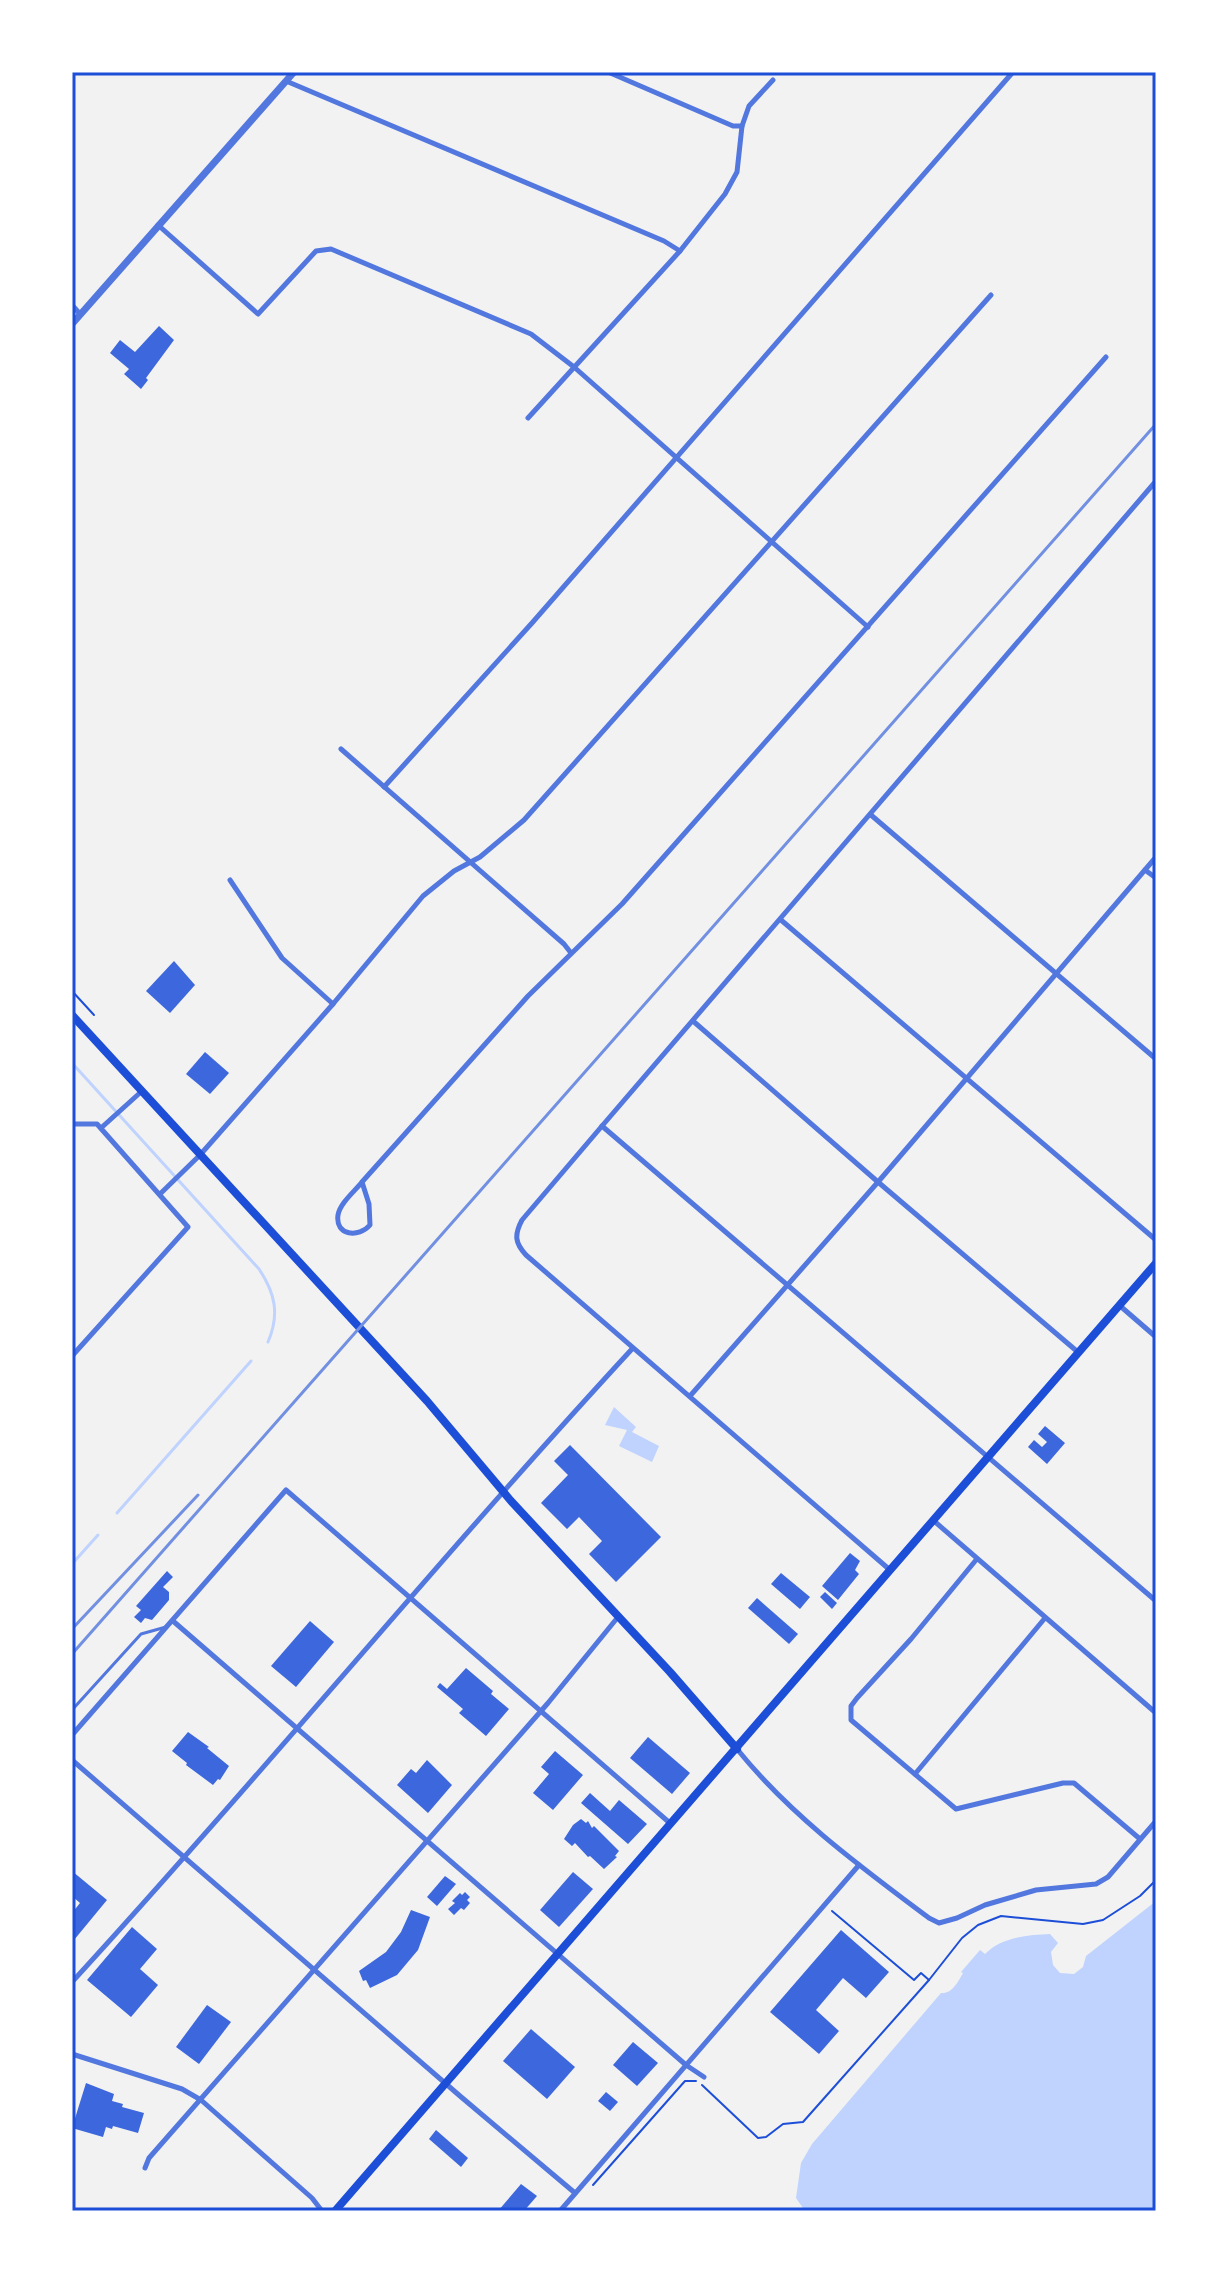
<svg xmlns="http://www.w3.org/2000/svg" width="1228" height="2283" viewBox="0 0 1228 2283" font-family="Poppins,sans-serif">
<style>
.water{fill:#bfd3fe}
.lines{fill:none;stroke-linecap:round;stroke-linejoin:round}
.stream{stroke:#bfd3fe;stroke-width:3}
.building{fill:#3d67dc}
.path{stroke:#1d4ed8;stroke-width:2}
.service{stroke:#5277de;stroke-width:3}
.minor{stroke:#5277de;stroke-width:5}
.tertiary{stroke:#5277de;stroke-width:7}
.primary{stroke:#1d4ed8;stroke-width:8}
.rail{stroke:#7290e2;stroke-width:3}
.neatline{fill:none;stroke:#1d4ed8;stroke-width:3}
</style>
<rect width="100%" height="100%" fill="#f2f2f2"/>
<g class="water">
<path d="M 614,1407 L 636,1427 L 632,1432 L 659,1446 L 652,1462 L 619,1446 L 627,1430 L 605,1425 Z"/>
<path d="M 1156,1901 L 1156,2211 L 805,2211 L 796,2198 L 801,2163 L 812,2144 L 941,1993 C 952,1994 958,1982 963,1973 L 961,1972 L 980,1950 L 985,1954 C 1001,1937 1028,1935 1050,1934 L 1058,1943 L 1051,1952 L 1053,1965 L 1060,1973 L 1074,1974 L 1083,1967 L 1086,1956 Z"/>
</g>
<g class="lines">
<g class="stream">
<path d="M 72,1063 L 259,1269 C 275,1293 280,1314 268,1342"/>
<path d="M 117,1513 L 251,1361"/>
<path d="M 72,1564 L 98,1535"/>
</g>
</g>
<g class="building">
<path d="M 159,326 L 174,340 L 146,378 L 148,380 L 141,389 L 124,374 L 129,369 L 110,353 L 120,340 L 135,352 Z"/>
<path d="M 174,961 L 195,985 L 170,1013 L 146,991 Z"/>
<path d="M 205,1052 L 229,1073 L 210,1094 L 186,1074 Z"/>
<path d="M 1045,1426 L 1065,1443 L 1047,1464 L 1028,1447 L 1034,1440 L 1042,1447 L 1047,1442 L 1038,1434 Z"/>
<path d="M 570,1445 L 661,1537 L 616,1582 L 589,1554 L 602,1541 L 579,1517 L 567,1529 L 541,1503 L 568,1475 L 554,1461 Z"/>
<path d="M 850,1553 L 860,1561 L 855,1570 L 859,1574 L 838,1600 L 822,1586 Z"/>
<path d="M 167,1571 L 173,1577 L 163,1587 L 169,1592 L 169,1600 L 152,1620 L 145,1618 L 141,1623 L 134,1617 L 141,1610 L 136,1606 Z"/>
<path d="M 781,1573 L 810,1597 L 800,1609 L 771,1584 Z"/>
<path d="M 825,1592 L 837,1603 L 832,1609 L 820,1597 Z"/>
<path d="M 757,1598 L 798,1634 L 789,1644 L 748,1608 Z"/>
<path d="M 310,1621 L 334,1642 L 296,1687 L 271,1666 Z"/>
<path d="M 466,1668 L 493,1691 L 491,1694 L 509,1709 L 486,1736 L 459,1713 L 463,1709 L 437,1687 L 440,1683 L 447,1689 Z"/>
<path d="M 188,1732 L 209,1747 L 207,1748 L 229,1766 L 220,1780 L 218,1779 L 213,1785 L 186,1765 L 187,1763 L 172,1751 Z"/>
<path d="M 648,1737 L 690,1773 L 672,1794 L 630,1758 Z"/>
<path d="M 555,1751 L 583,1775 L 553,1810 L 533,1793 L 549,1774 L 541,1767 Z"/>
<path d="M 427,1760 L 452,1785 L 428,1813 L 397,1785 L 411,1769 L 416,1773 Z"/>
<path d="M 590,1793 L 610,1811 L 619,1800 L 647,1824 L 628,1844 L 581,1803 Z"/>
<path d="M 581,1819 L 586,1823 L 588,1821 L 592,1828 L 594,1826 L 619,1851 L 615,1856 L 617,1857 L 604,1869 L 590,1856 L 588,1857 L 575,1843 L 572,1846 L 564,1839 L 573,1825 Z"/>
<path d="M 72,1871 L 107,1900 L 74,1940 L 72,1938 L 72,1913 L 80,1903 L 72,1896 Z"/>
<path d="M 573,1872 L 593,1889 L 559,1927 L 540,1910 Z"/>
<path d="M 445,1876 L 456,1884 L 437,1906 L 427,1897 Z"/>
<path d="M 465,1892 L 470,1897 L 467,1900 L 470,1903 L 464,1910 L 461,1908 L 454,1915 L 448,1909 L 455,1903 L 452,1901 L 460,1893 L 462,1895 Z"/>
<path d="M 411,1910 L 430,1917 L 418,1950 L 397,1975 L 370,1988 L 366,1980 L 363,1981 L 359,1971 L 386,1952 L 401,1932 Z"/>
<path d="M 132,1927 L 157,1949 L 140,1969 L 158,1985 L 131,2017 L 87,1980 Z"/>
<path d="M 841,1930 L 889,1972 L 866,1998 L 843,1978 L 816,2010 L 839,2031 L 819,2054 L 770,2012 Z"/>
<path d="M 207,2005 L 231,2022 L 199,2064 L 176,2047 Z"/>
<path d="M 531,2029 L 575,2067 L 547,2099 L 503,2061 Z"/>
<path d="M 633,2042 L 658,2063 L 637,2086 L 613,2065 Z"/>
<path d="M 86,2083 L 114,2094 L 112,2101 L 123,2104 L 122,2107 L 144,2113 L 138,2133 L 113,2126 L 112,2129 L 106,2127 L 103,2137 L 72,2128 Z"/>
<path d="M 606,2092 L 618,2102 L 610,2111 L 598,2101 Z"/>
<path d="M 436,2130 L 468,2158 L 461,2167 L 429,2139 Z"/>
<path d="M 521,2184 L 537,2196 L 524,2211 L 498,2211 Z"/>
</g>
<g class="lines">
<g class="path">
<path d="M 72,991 L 94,1015"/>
<path d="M 832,1911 L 914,1980 L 921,1973 L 929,1980"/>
<path d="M 702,2085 L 758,2138 L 766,2137 L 783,2124 L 803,2122 L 929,1980 L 962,1938 L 978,1925 L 1001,1916 L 1083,1924 L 1103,1920 L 1140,1896 L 1156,1880"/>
<path d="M 593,2185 L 685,2081 L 696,2081"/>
</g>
<path class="service" d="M 72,1710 L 141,1634 L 166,1627"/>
<g class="minor">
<path d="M 608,72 L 733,126 L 742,126"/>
<path d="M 286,81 L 664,241 L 680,251"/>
<path d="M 158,225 L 258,314 L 316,251 L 331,249 L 531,334 L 574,367 L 868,627"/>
<path d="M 72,305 L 80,314"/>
<path d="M 528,418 L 680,251 L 725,194 L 737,172 L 742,126 L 749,106 L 773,80"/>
<path d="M 341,749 L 564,944 L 571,953"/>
<path d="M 384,787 L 532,623 L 1013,72"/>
<path d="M 871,815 L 1156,1059"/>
<path d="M 1145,870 L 1156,878"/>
<path d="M 230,880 L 282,958 L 333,1004"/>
<path d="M 781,920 L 1156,1240"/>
<path d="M 693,1021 L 878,1182 L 1079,1353"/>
<path d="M 72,1124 L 97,1124 L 188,1227 L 72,1356"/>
<path d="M 602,1126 L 1156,1601"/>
<path d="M 101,1128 L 142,1091"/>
<path d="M 362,1182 L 369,1204 L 370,1225 C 359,1238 335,1236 338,1215 C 340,1203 355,1191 362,1182 L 528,996 L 622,904 L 1106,357"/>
<path d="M 160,1194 L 200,1155 L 333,1004 L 423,896 L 454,871 L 480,857 L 524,820 L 991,295"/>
<path d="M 1119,1305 L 1156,1337"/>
<path d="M 690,1396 L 878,1182 L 1156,857"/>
<path d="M 934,1521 L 1156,1713"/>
<path d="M 976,1560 L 911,1639 L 857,1698 L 851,1706 L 851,1720 L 956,1809 L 1063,1783 L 1074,1783 L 1140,1839"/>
<path d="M 890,1570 L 526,1255 C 515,1243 514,1235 522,1220 L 602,1126 L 1156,481"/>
<path d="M 173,1621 L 686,2065 L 704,2077"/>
<path d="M 72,1735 L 286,1490 L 671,1824"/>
<path d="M 737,1749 C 791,1816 861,1867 929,1918 L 939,1923 L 957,1918 L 985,1905 L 1036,1890 L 1096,1884 L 1108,1877 L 1156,1821"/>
<path d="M 72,1760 L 460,2096 L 575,2193"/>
<path d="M 915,1774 L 1045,1618"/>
<path d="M 72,1982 C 263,1774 441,1556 632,1349"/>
<path d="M 72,2054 L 182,2089 L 201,2100 L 312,2198 L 322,2211"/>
<path d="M 145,2168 L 149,2158 L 548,1703 L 618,1617"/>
<path d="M 560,2211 L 859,1865"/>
</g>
<path class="tertiary" d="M 72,324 L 294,72"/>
<g class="primary">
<path d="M 72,1015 L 427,1401 L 511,1501 L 670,1672 L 737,1749"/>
<path d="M 335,2211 L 1156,1263"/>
</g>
<g class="rail">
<path d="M 72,1629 L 198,1495"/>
<path d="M 72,1654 L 1156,424"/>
</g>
</g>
<rect width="1228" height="2283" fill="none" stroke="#ffffff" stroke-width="148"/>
<rect x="74" y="74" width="1080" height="2135" class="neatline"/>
</svg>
